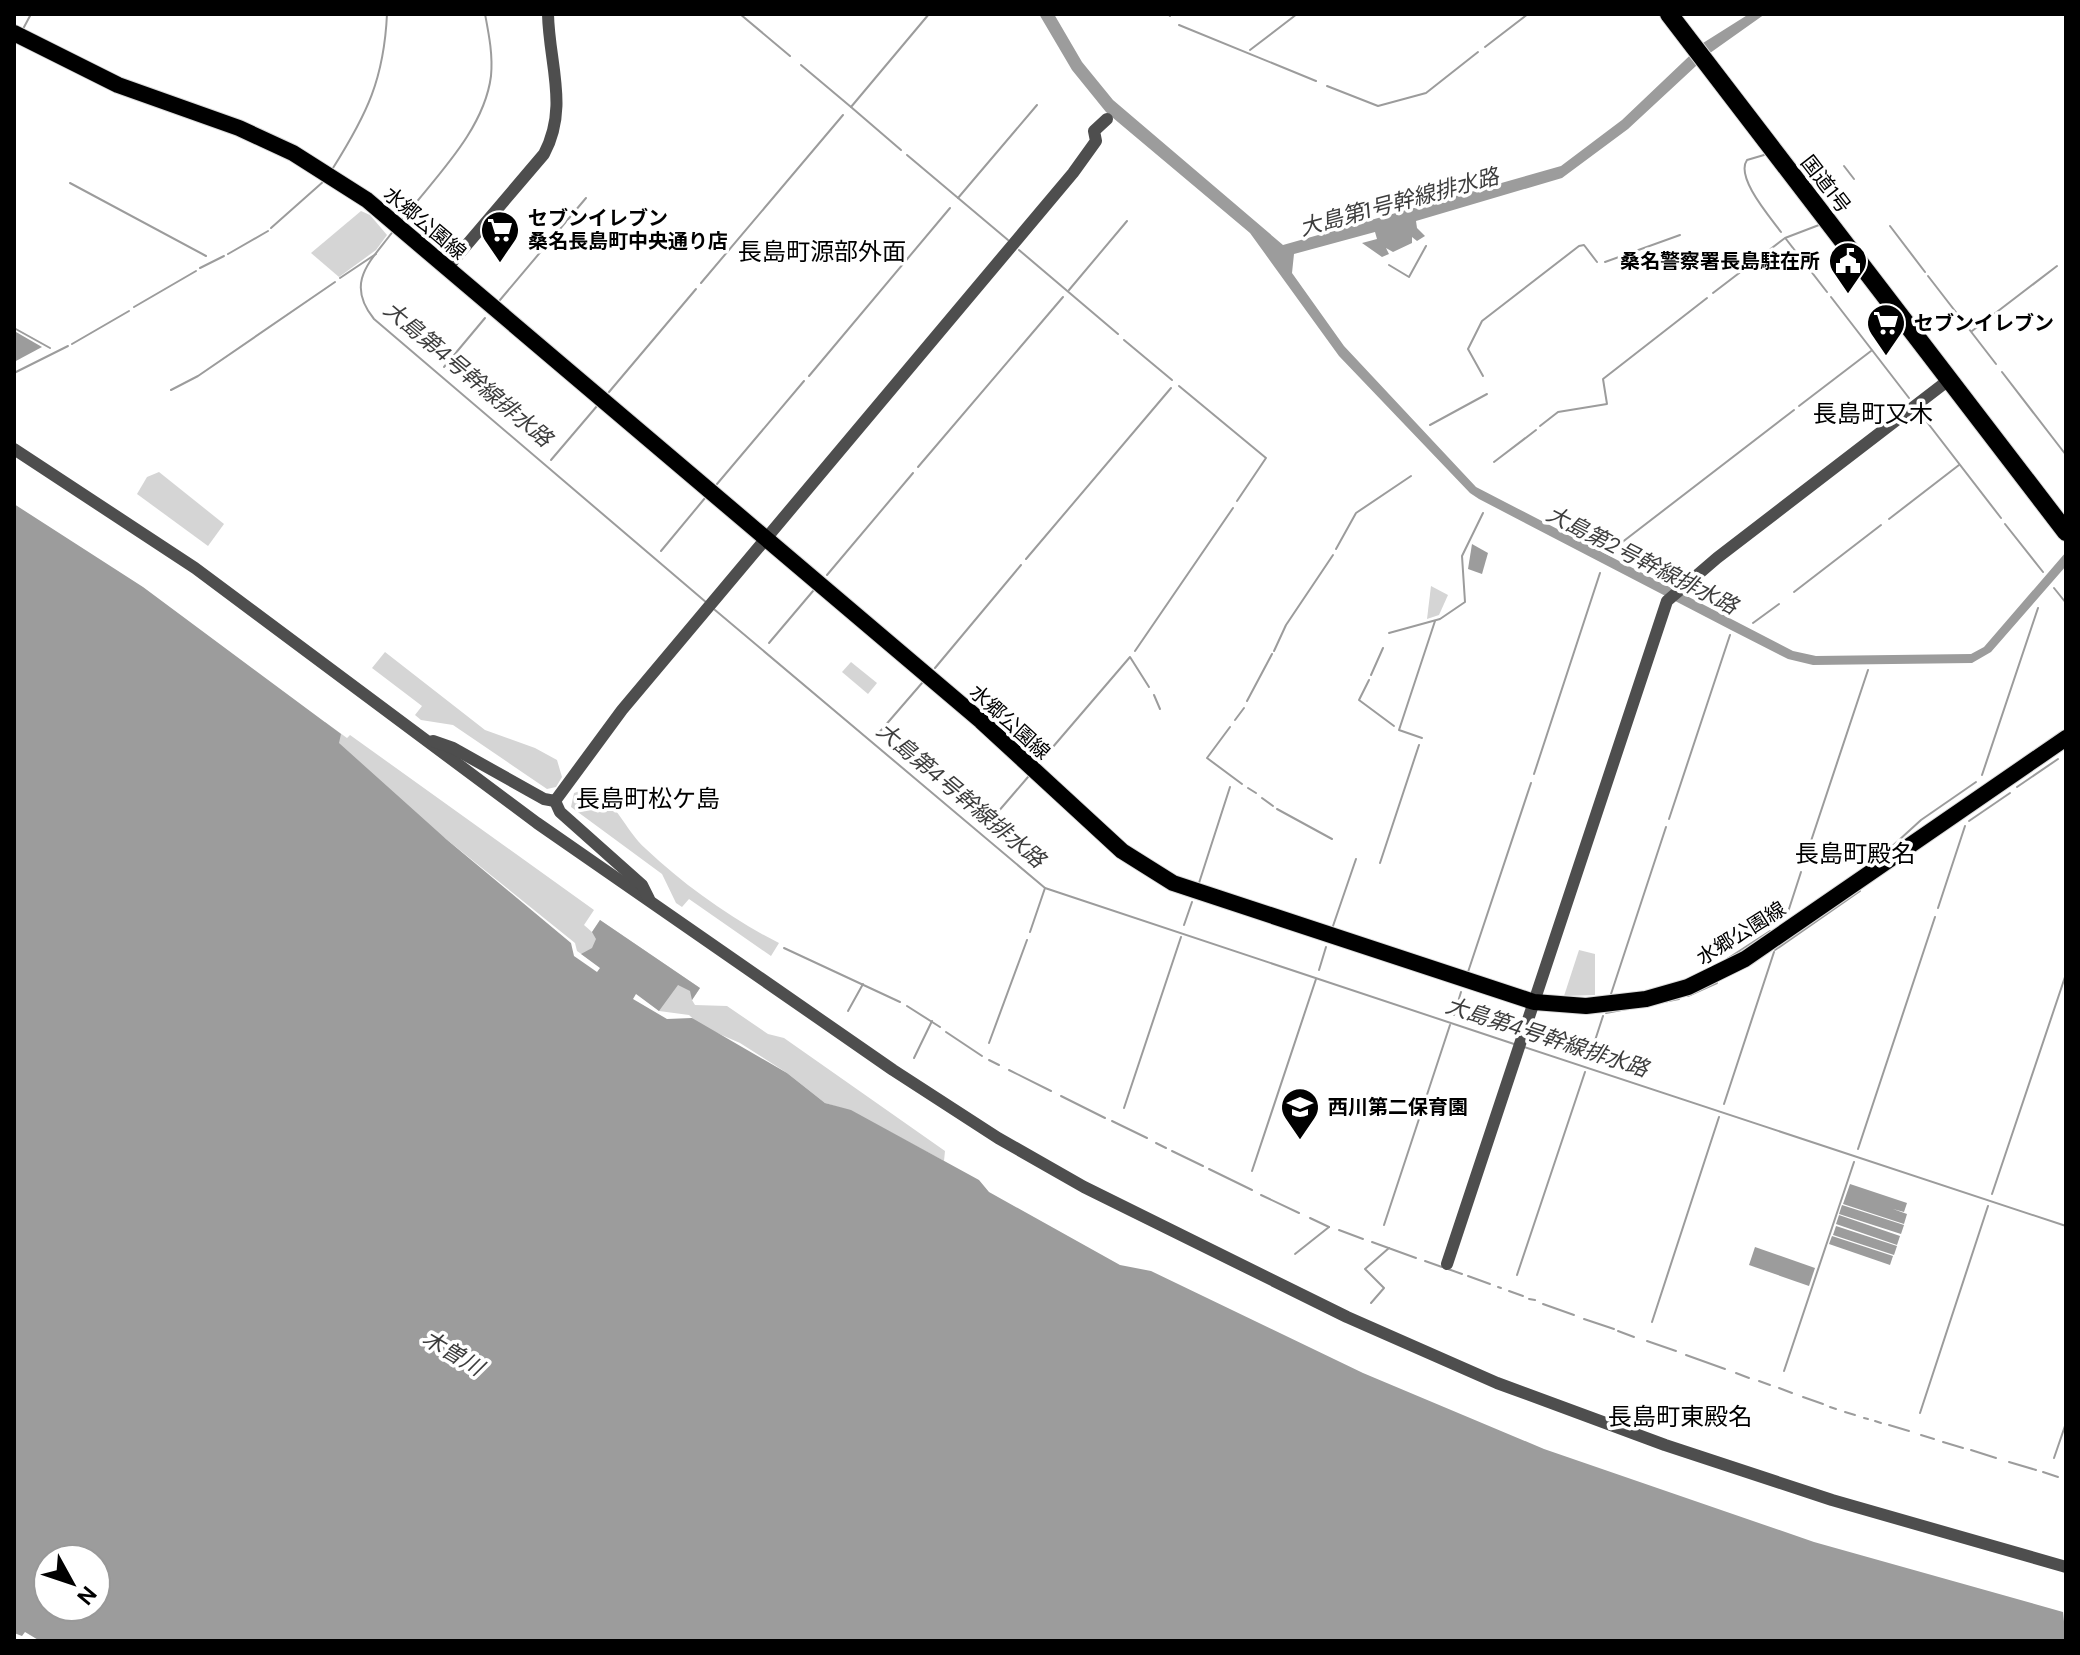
<svg xmlns="http://www.w3.org/2000/svg" width="2080" height="1655" viewBox="0 0 2080 1655" font-family="'DM Sans','Noto Sans JP',sans-serif">
<style>
.green{fill:#d5d5d5}
.water{fill:#9c9c9c;fill-rule:evenodd}
.lines{fill:none;stroke-linecap:round;stroke-linejoin:round}
.stream{stroke:#9c9c9c;stroke-width:2}
.major-casing{stroke:#dbdbdb;stroke-width:18}
.highway-casing{stroke:#dbdbdb;stroke-width:20}
.minor{stroke:#4e4e4e;stroke-width:12}
.major{stroke:#000;stroke-width:16}
.highway{stroke:#000;stroke-width:18}
.labels{text-anchor:middle;dominant-baseline:central;stroke-width:7;stroke-linejoin:round;paint-order:stroke}
.street-label{font-size:20px;fill:#000;stroke:#fff}
.poi-label{font-size:20px;font-weight:bold;fill:#000;stroke:#fff;text-anchor:start}
.water-label{font-size:22px;font-style:italic;fill:#3d3d3d;stroke:#fff}
.quarter-label{font-size:24px;fill:#000;stroke:#fff}
</style>
<rect width="100%" height="100%" fill="#fff"/>
<g class="green">
<path d="M 361,211 L 370,215 L 387,235 L 376,250 L 339,277 L 311,253 Z"/>
<path d="M 159,472 L 224,524 L 208,546 L 137,494 L 147,477 Z"/>
<path d="M 1431,586 L 1448,595 L 1439,615 L 1427,619 Z"/>
<path d="M 385,652 L 485,730 L 535,748 L 557,760 L 562,777 L 556,787 L 547,789 L 453,725 L 421,720 L 415,715 L 422,706 L 372,668 Z"/>
<path d="M 851,662 L 877,683 L 868,694 L 842,672 Z"/>
<path d="M 325,722 L 347,738 L 350,735 L 594,910 L 584,925 L 592,932 L 600,920 L 700,988 L 692,1000 L 695,1005 L 727,1006 L 768,1034 L 784,1038 L 945,1151 L 944,1161 L 851,1111 L 825,1103 L 787,1073 L 740,1043 L 701,1026 L 689,1015 L 659,1011 L 641,997 L 644,991 L 597,965 L 577,951 L 575,943 L 446,839 L 327,756 Z"/>
<path d="M 589,788 C 616,800 624,829 646,849 C 684,885 733,920 779,943 L 771,956 L 689,899 L 682,907 L 676,903 L 662,874 L 571,807 L 574,793 Z"/>
<path d="M 1579,950 L 1595,954 L 1595,995 L 1564,996 Z"/>
</g>
<g class="water">
<path d="M 1039,14 L 1054,14 L 1082,62 L 1113,100 L 1283,245 L 1561,166 L 1622,120 L 1703,43 L 1749,14 L 1765,14 L 1710,53 L 1628,129 L 1562,178 L 1416,221 L 1417,228 L 1425,236 L 1417,241 L 1412,237 L 1412,243 L 1393,252 L 1386,248 L 1389,254 L 1382,257 L 1362,243 L 1377,239 L 1375,232 L 1294,254 L 1292,273 L 1344,346 L 1476,487 L 1793,651 L 1816,656 L 1971,654 L 1984,647 L 2066,552 L 2066,566 L 1991,652 L 1972,663 L 1813,665 L 1788,659 L 1731,630 L 1479,499 L 1470,493 L 1339,356 L 1250,233 L 1106,112 L 1072,70 Z"/>
<path d="M 16,332 L 42,347 L 14,362 Z"/>
<path d="M 14,504 L 143,587 L 341,734 L 339,743 L 446,839 L 571,943 L 574,956 L 597,972 L 600,968 L 581,954 L 592,948 L 596,939 L 592,932 L 600,920 L 700,988 L 692,1000 L 690,991 L 678,985 L 659,1011 L 636,994 L 633,999 L 667,1019 L 692,1018 L 787,1073 L 825,1103 L 851,1110 L 979,1180 L 989,1192 L 1120,1265 L 1151,1271 L 1363,1373 L 1544,1449 L 1814,1542 L 2063,1612 L 2066,1641 L 40,1641 L 25,1632 L 22,1636 L 14,1633 ZM 48,1559 L 96,1559 L 96,1607 L 48,1607 Z"/>
<path d="M 1472,544 L 1488,553 L 1482,574 L 1468,569 Z"/>
<path d="M 1850,1184 L 1907,1203 L 1904,1212 L 1893,1209 L 1907,1214 L 1904,1224 L 1843,1204 Z"/>
<path d="M 1842,1205 L 1904,1225 L 1901,1234 L 1839,1214 Z"/>
<path d="M 1839,1215 L 1900,1236 L 1897,1245 L 1836,1224 Z"/>
<path d="M 1836,1226 L 1897,1246 L 1894,1255 L 1833,1235 Z"/>
<path d="M 1832,1236 L 1893,1256 L 1890,1265 L 1829,1244 Z"/>
<path d="M 1755,1247 L 1815,1268 L 1809,1286 L 1749,1265 Z"/>
</g>
<g class="lines">
<g class="stream">
<path d="M 740,14 L 790,56"/>
<path d="M 1168,14 L 1170,16"/>
<path d="M 1179,25 L 1316,81"/>
<path d="M 23,29 L 31,14"/>
<path d="M 1485,47 L 1528,14"/>
<path d="M 1250,50 L 1297,14"/>
<path d="M 801,65 L 851,107"/>
<path d="M 1327,86 L 1378,106 L 1426,93 L 1478,52"/>
<path d="M 901,150 L 851,107 L 929,14"/>
<path d="M 907,155 L 1008,240"/>
<path d="M 1764,155 L 1747,160 C 1735,177 1770,217 1781,232"/>
<path d="M 1844,166 L 1854,179"/>
<path d="M 333,168 C 367,114 384,79 387,14"/>
<path d="M 70,183 L 206,256"/>
<path d="M 958,198 L 1037,105"/>
<path d="M 403,219 C 435,177 484,131 491,76 C 493,55 489,35 485,14"/>
<path d="M 1890,226 L 1925,272"/>
<path d="M 271,228 L 324,181"/>
<path d="M 394,230 C 371,261 344,282 374,319 L 707,603"/>
<path d="M 1786,239 L 1827,292"/>
<path d="M 1019,250 L 1118,334"/>
<path d="M 228,254 L 268,231"/>
<path d="M 1605,262 L 1680,235"/>
<path d="M 1389,265 L 1409,277 L 1426,246"/>
<path d="M 200,268 L 224,256"/>
<path d="M 1928,276 L 1996,364"/>
<path d="M 340,278 L 376,254"/>
<path d="M 701,283 L 843,115"/>
<path d="M 1069,290 L 1127,221"/>
<path d="M 1713,293 L 1785,238 L 1819,225"/>
<path d="M 1831,297 L 1909,398"/>
<path d="M 500,300 L 586,198"/>
<path d="M 134,307 L 196,271"/>
<path d="M 14,328 L 50,348"/>
<path d="M 1972,331 L 2057,266"/>
<path d="M 1124,340 L 1172,380"/>
<path d="M 72,344 L 129,311"/>
<path d="M 444,367 L 485,318"/>
<path d="M 2002,372 L 2066,455"/>
<path d="M 14,373 L 68,346"/>
<path d="M 809,376 L 950,208"/>
<path d="M 1483,376 L 1468,349 L 1482,321 L 1579,246 L 1584,245 L 1597,262"/>
<path d="M 1179,386 L 1266,458 L 1237,501"/>
<path d="M 171,390 L 198,376 L 335,282"/>
<path d="M 609,392 L 696,289"/>
<path d="M 1799,406 L 1871,351"/>
<path d="M 1920,413 L 2001,518"/>
<path d="M 1430,425 L 1487,394"/>
<path d="M 1540,426 L 1558,412 L 1607,404 L 1603,379 L 1707,298"/>
<path d="M 551,460 L 597,406"/>
<path d="M 1494,462 L 1536,430"/>
<path d="M 918,467 L 1063,297"/>
<path d="M 717,484 L 804,381"/>
<path d="M 1889,519 L 1959,465"/>
<path d="M 2005,524 L 2043,572"/>
<path d="M 1336,549 L 1356,513 L 1411,476"/>
<path d="M 1612,550 L 1794,410"/>
<path d="M 661,551 L 705,498"/>
<path d="M 1026,559 L 1171,388"/>
<path d="M 827,575 L 913,473"/>
<path d="M 2054,588 L 2066,603"/>
<path d="M 1794,592 L 1881,525"/>
<path d="M 715,610 L 1045,888 L 1514,1044"/>
<path d="M 1753,623 L 1779,604"/>
<path d="M 1389,633 L 1440,619 L 1465,602 L 1462,556 L 1483,513"/>
<path d="M 769,643 L 813,591"/>
<path d="M 1135,651 L 1233,508"/>
<path d="M 1274,651 L 1286,625 L 1333,555"/>
<path d="M 935,668 L 1021,565"/>
<path d="M 1371,675 L 1383,648"/>
<path d="M 1369,680 L 1359,700 L 1394,726"/>
<path d="M 1154,695 L 1160,709"/>
<path d="M 1247,701 L 1272,654"/>
<path d="M 1235,720 L 1244,708"/>
<path d="M 1230,727 L 1207,758 L 1242,784"/>
<path d="M 877,735 L 922,683"/>
<path d="M 1422,738 L 1399,730 L 1435,621"/>
<path d="M 1040,762 L 1130,657 L 1149,687"/>
<path d="M 1534,774 L 1600,573"/>
<path d="M 1982,775 L 2038,608"/>
<path d="M 2017,787 L 2058,759"/>
<path d="M 1248,788 L 1256,793"/>
<path d="M 1262,798 L 1273,806"/>
<path d="M 1277,809 L 1332,839"/>
<path d="M 1669,819 L 1730,635"/>
<path d="M 1969,821 L 2010,793"/>
<path d="M 985,827 L 1028,777"/>
<path d="M 1887,851 L 1921,820 L 1976,782"/>
<path d="M 1380,863 L 1419,745"/>
<path d="M 1803,865 L 1868,670"/>
<path d="M 1199,883 L 1230,787"/>
<path d="M 1938,908 L 1965,826"/>
<path d="M 1788,912 L 1801,872"/>
<path d="M 1184,925 L 1192,902"/>
<path d="M 1333,926 L 1356,859"/>
<path d="M 1030,932 L 1045,888"/>
<path d="M 784,948 L 900,1002"/>
<path d="M 1775,950 L 1860,891"/>
<path d="M 1727,959 L 1770,931"/>
<path d="M 1319,970 L 1326,947"/>
<path d="M 1468,972 L 1531,783"/>
<path d="M 1611,994 L 1666,827"/>
<path d="M 1688,996 L 1717,983"/>
<path d="M 907,1006 L 940,1027"/>
<path d="M 848,1011 L 863,984"/>
<path d="M 1606,1013 L 1679,999"/>
<path d="M 1454,1015 L 1461,992"/>
<path d="M 946,1032 L 982,1056"/>
<path d="M 989,1043 L 1027,940"/>
<path d="M 1524,1047 L 2066,1226"/>
<path d="M 914,1058 L 932,1021"/>
<path d="M 1589,1059 L 1603,1016"/>
<path d="M 989,1060 L 999,1065"/>
<path d="M 1009,1070 L 1051,1091"/>
<path d="M 1061,1096 L 1105,1118"/>
<path d="M 1724,1104 L 1774,952"/>
<path d="M 1124,1108 L 1181,937"/>
<path d="M 1112,1121 L 1147,1138"/>
<path d="M 1156,1143 L 1166,1148"/>
<path d="M 1858,1149 L 1935,917"/>
<path d="M 1172,1151 L 1203,1166"/>
<path d="M 1209,1169 L 1252,1190"/>
<path d="M 1252,1171 L 1316,979"/>
<path d="M 1992,1194 L 2066,974"/>
<path d="M 1261,1195 L 1299,1213"/>
<path d="M 1310,1218 L 1329,1227"/>
<path d="M 1384,1225 L 1450,1025"/>
<path d="M 1339,1230 L 1363,1239"/>
<path d="M 1372,1242 L 1416,1258"/>
<path d="M 1295,1254 L 1329,1227"/>
<path d="M 1425,1261 L 1442,1267"/>
<path d="M 1448,1269 L 1462,1274"/>
<path d="M 1517,1275 L 1585,1072"/>
<path d="M 1468,1276 L 1490,1284"/>
<path d="M 1498,1287 L 1501,1288"/>
<path d="M 1509,1291 L 1523,1296"/>
<path d="M 1529,1299 L 1535,1300"/>
<path d="M 1371,1303 L 1384,1288 L 1365,1269 L 1389,1248"/>
<path d="M 1543,1304 L 1574,1315"/>
<path d="M 1584,1319 L 1614,1329"/>
<path d="M 1652,1322 L 1719,1117"/>
<path d="M 1618,1331 L 1634,1337"/>
<path d="M 1647,1341 L 1676,1351"/>
<path d="M 1686,1355 L 1725,1369"/>
<path d="M 1784,1371 L 1854,1162"/>
<path d="M 1736,1373 L 1749,1378"/>
<path d="M 1759,1381 L 1770,1385"/>
<path d="M 1779,1388 L 1792,1393"/>
<path d="M 1803,1397 L 1823,1404"/>
<path d="M 1830,1407 L 1836,1409"/>
<path d="M 1845,1412 L 1855,1415"/>
<path d="M 1920,1413 L 1988,1206"/>
<path d="M 1864,1418 L 1868,1419"/>
<path d="M 1875,1421 L 1881,1423"/>
<path d="M 1889,1425 L 1909,1431"/>
<path d="M 1921,1435 L 1934,1439"/>
<path d="M 1943,1442 L 1963,1448"/>
<path d="M 1971,1450 L 1996,1458"/>
<path d="M 2054,1458 L 2066,1423"/>
<path d="M 2009,1462 L 2036,1470"/>
<path d="M 2043,1472 L 2058,1477"/>
<path d="M 2065,1479 L 2066,1479"/>
</g>
<g class="major-casing">
<path id="major" d="M 14,33 L 118,85 L 239,128 L 293,153 L 367,200 L 981,721 L 1122,851 L 1173,883 L 1534,1002 L 1586,1006 L 1646,999 L 1688,987 L 1745,959 L 2066,738"/>
</g>
<g class="highway-casing">
<path id="highway" d="M 1669,14 L 2066,532"/>
</g>
<g class="minor">
<path d="M 447,268 L 544,154 C 569,107 549,64 548,14"/>
<path d="M 14,449 L 195,568 L 537,823 L 893,1070 L 998,1138 L 1084,1187 L 1347,1317 L 1497,1383 L 1665,1445 L 1832,1500 L 2066,1567"/>
<path d="M 433,741 L 453,748 L 544,799 L 555,801"/>
<path d="M 555,801 L 622,710 L 1073,173 L 1096,141 L 1094,131 L 1107,119"/>
<path d="M 555,801 L 560,812 L 642,885 L 649,899"/>
<path d="M 1447,1264 L 1667,601 L 1717,558 L 1950,379"/>
</g>
<use href="#major" class="major"/>
<use href="#highway" class="highway"/>
</g>
<defs>
<g id="supermarket-pin" transform="scale(2)"><path d="M0 17L-7.5 6A9.5 9.5 0 1 1 7.5 6Z" fill="#000" stroke="#fff"/><path d="M-6-5.5h2.5l.6 2H6L4.5 2H-2.5L-4.4-4H-6ZM-1.5 3.2a1.3 1.3 0 1 0 .1 0ZM3 3.2a1.3 1.3 0 1 0 .1 0Z" fill="#fff"/></g>
<g id="civic-pin" transform="scale(2)"><path d="M0 17L-7.5 6A9.5 9.5 0 1 1 7.5 6Z" fill="#000" stroke="#fff"/><path d="M-.6-6.5H3V-4.5H.6V-3L4-1V1h2V6H-6V1h2V-1L-.6-3ZM-1.2 2.5V6h2.4V2.5Z" fill="#fff"/></g>
<g id="school-pin" transform="scale(2)"><path d="M0 17L-7.5 6A9.5 9.5 0 1 1 7.5 6Z" fill="#000" stroke="#fff"/><path d="M0-5L7-2L0 1L-7-2ZM-4 1L0 2.5L4 1V4Q0 6-4 4Z" fill="#fff"/></g>
</defs>
<g fill-rule="evenodd">
<use href="#supermarket-pin" x="500" y="230"/>
<use href="#civic-pin" x="1848" y="261"/>
<use href="#supermarket-pin" x="1886" y="323"/>
<use href="#school-pin" x="1300" y="1107"/>
</g>
<g class="labels">
<g class="street-label">
<text transform="translate(1826 184) rotate(52)">国道1号</text>
<text transform="translate(425 223) rotate(40)">水郷公園線</text>
<text transform="translate(1010 722) rotate(42)">水郷公園線</text>
<text transform="translate(1741 933) rotate(-32)">水郷公園線</text>
</g>
<g class="poi-label">
<text x="528" y="218">セブンイレブン<tspan x="528" dy="23">桑名長島町中央通り店</tspan></text>
<text x="1820" y="261" text-anchor="end">桑名警察署長島駐在所</text>
<text x="1914" y="323">セブンイレブン</text>
<text x="1328" y="1107">西川第二保育園</text>
</g>
<g class="water-label">
<text transform="translate(1399 202) rotate(-15)">大島第1号幹線排水路</text>
<text transform="translate(468 374) rotate(40)">大島第4号幹線排水路</text>
<text transform="translate(1642 560) rotate(27)">大島第2号幹線排水路</text>
<text transform="translate(961 795) rotate(40)">大島第4号幹線排水路</text>
<text transform="translate(1547 1037) rotate(18)">大島第4号幹線排水路</text>
<text transform="translate(453 1353) rotate(31)">木曽川</text>
</g>
<g class="quarter-label">
<text x="822" y="251">長島町源部外面</text>
<text x="1873" y="413">長島町又木</text>
<text x="648" y="798">長島町松ケ島</text>
<text x="1855" y="853">長島町殿名</text>
<text x="1680" y="1416">長島町東殿名</text>
</g>
</g>
<rect width="2080" height="1655" fill="none" stroke="#000000" stroke-width="32"/>
<g transform="translate(72 1583) rotate(130)"><circle r="38" fill="#ffffff" stroke="#999999" stroke-width="2"/>
<path d="M0-6L14 30L0 20L-14 30Z" fill="#000000"/>
<text y="-12" font-size="22" font-weight="bold" text-anchor="middle" fill="#000000">N</text>
</g>
</svg>
